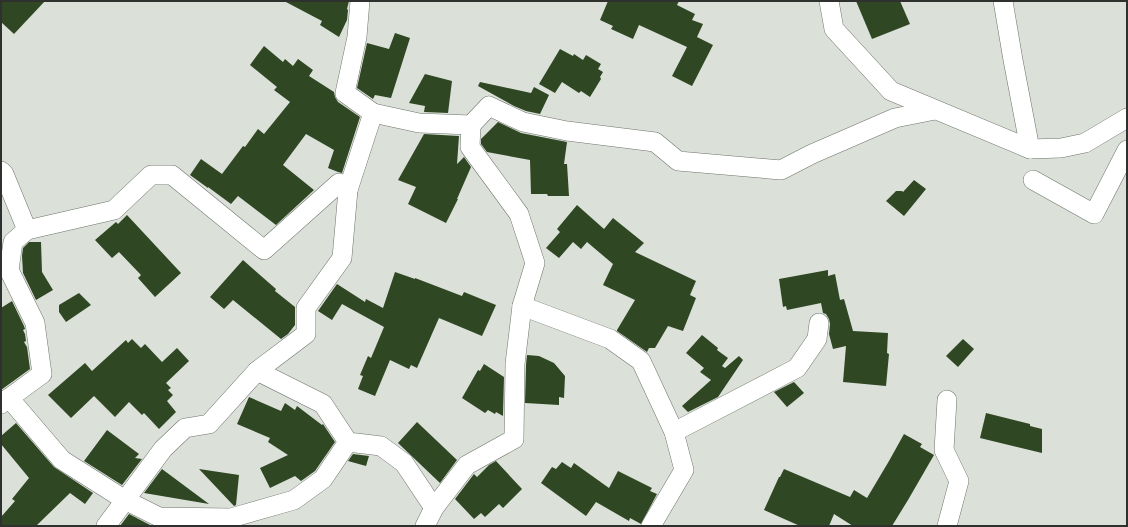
<svg xmlns="http://www.w3.org/2000/svg" width="1128" height="527" viewBox="0 0 1128 527" font-family="Karla,sans-serif">
<style>
.building{fill:#2f4723}
.lines{fill:none;stroke-linecap:round;stroke-linejoin:round}
.minor-casing{stroke:#6e746c;stroke-width:20}
.minor{stroke:#fff;stroke-width:19}
</style>
<rect width="100%" height="100%" fill="#dbe1d9"/>
<g class="building">
<path d="M 1,1 L 45,1 L 14,34 L 1,22 Z"/>
<path d="M 284,1 L 349,1 L 347,9 L 348,10 L 347,20 L 339,37 L 320,25 L 322,21 Z"/>
<path d="M 608,1 L 679,1 L 677,5 L 695,14 L 692,20 L 703,24 L 697,37 L 713,45 L 692,86 L 672,76 L 687,47 L 639,25 L 633,39 L 611,29 L 613,26 L 600,20 Z"/>
<path d="M 856,1 L 900,1 L 910,24 L 872,39 Z"/>
<path d="M 395,33 L 410,38 L 391,98 L 375,95 L 373,99 L 357,88 L 367,43 L 389,49 Z"/>
<path d="M 264,46 L 283,62 L 285,59 L 293,66 L 298,59 L 313,70 L 309,76 L 334,92 L 335,97 L 338,102 L 360,117 L 342,173 L 338,172 L 328,168 L 334,150 L 306,134 L 283,165 L 314,190 L 276,225 L 238,196 L 231,204 L 208,187 L 208,188 L 190,175 L 201,159 L 222,174 L 243,146 L 245,147 L 258,129 L 264,134 L 290,102 L 274,90 L 277,87 L 250,65 Z"/>
<path d="M 560,49 L 573,56 L 574,54 L 583,60 L 586,55 L 601,64 L 598,69 L 603,72 L 600,77 L 601,79 L 590,97 L 581,91 L 579,93 L 562,82 L 555,93 L 539,84 Z"/>
<path d="M 425,74 L 452,81 L 448,113 L 424,112 L 425,106 L 409,103 Z"/>
<path d="M 480,82 L 531,93 L 534,87 L 549,95 L 540,114 L 526,111 L 514,106 L 478,86 Z"/>
<path d="M 498,122 L 521,133 L 567,142 L 564,164 L 567,164 L 569,196 L 548,196 L 547,194 L 531,194 L 530,160 L 487,152 L 481,144 L 481,139 Z"/>
<path d="M 424,134 L 459,136 L 457,164 L 464,157 L 471,167 L 457,199 L 458,199 L 446,223 L 408,204 L 416,187 L 398,180 Z"/>
<path d="M 914,180 L 926,189 L 904,216 L 886,201 L 896,191 L 902,191 L 903,192 Z"/>
<path d="M 577,205 L 604,229 L 613,218 L 644,243 L 635,252 L 696,281 L 690,295 L 696,298 L 683,331 L 668,326 L 655,348 L 649,348 L 647,352 L 617,331 L 617,330 L 635,300 L 603,285 L 613,264 L 587,242 L 581,249 L 573,242 L 559,258 L 546,248 L 560,232 L 557,229 Z"/>
<path d="M 127,215 L 181,273 L 155,297 L 138,278 L 141,275 L 119,252 L 112,258 L 95,240 L 116,222 L 118,224 Z"/>
<path d="M 29,242 L 41,242 L 42,272 L 53,290 L 36,300 L 23,273 L 22,256 L 23,248 Z"/>
<path d="M 243,260 L 276,289 L 275,291 L 295,307 L 295,325 L 288,334 L 281,339 L 233,300 L 224,309 L 210,297 Z"/>
<path d="M 828,270 L 828,276 L 835,274 L 840,300 L 844,299 L 853,331 L 888,333 L 887,353 L 889,354 L 886,386 L 843,382 L 846,346 L 833,349 L 829,334 L 830,324 L 829,319 L 826,314 L 823,313 L 821,303 L 787,310 L 786,306 L 783,307 L 779,279 Z"/>
<path d="M 395,272 L 415,279 L 415,278 L 462,296 L 464,292 L 496,305 L 482,336 L 439,318 L 417,368 L 411,365 L 409,369 L 390,360 L 375,396 L 358,389 L 363,376 L 360,375 L 368,356 L 371,358 L 384,327 L 342,304 L 332,320 L 318,311 L 337,284 L 365,302 L 366,299 L 383,308 Z"/>
<path d="M 79,293 L 91,305 L 66,322 L 59,312 L 59,305 Z"/>
<path d="M 12,301 L 24,326 L 25,329 L 23,330 L 25,334 L 26,341 L 24,342 L 27,347 L 30,369 L 1,390 L 1,308 Z"/>
<path d="M 702,335 L 718,348 L 717,350 L 728,358 L 722,366 L 725,368 L 739,356 L 743,360 L 718,397 L 688,412 L 682,406 L 711,380 L 700,372 L 704,368 L 686,353 Z"/>
<path d="M 132,339 L 141,348 L 145,344 L 162,362 L 177,348 L 189,361 L 166,383 L 171,388 L 168,390 L 173,395 L 167,401 L 176,412 L 159,429 L 144,413 L 142,415 L 129,402 L 115,417 L 94,396 L 71,418 L 48,395 L 85,363 L 92,371 L 126,340 L 128,343 Z"/>
<path d="M 963,339 L 974,349 L 958,367 L 946,356 Z"/>
<path d="M 527,355 L 539,356 L 554,363 L 565,376 L 564,398 L 559,397 L 559,405 L 525,403 L 526,365 Z"/>
<path d="M 484,364 L 504,377 L 503,416 L 496,412 L 495,414 L 488,410 L 485,413 L 462,398 L 478,370 L 480,371 Z"/>
<path d="M 794,382 L 804,393 L 787,407 L 774,392 Z"/>
<path d="M 249,397 L 281,411 L 285,403 L 295,410 L 297,406 L 322,425 L 323,424 L 335,442 L 315,471 L 301,481 L 295,476 L 270,488 L 260,468 L 288,455 L 268,442 L 270,438 L 237,424 Z"/>
<path d="M 986,413 L 1030,424 L 1030,426 L 1042,429 L 1042,453 L 980,438 Z"/>
<path d="M 417,422 L 457,460 L 440,483 L 398,443 Z"/>
<path d="M 16,423 L 54,467 L 93,493 L 85,504 L 70,493 L 36,526 L 1,526 L 1,517 L 15,501 L 12,499 L 29,478 L 1,444 L 1,436 Z"/>
<path d="M 107,430 L 139,454 L 135,458 L 142,459 L 122,485 L 84,461 Z"/>
<path d="M 904,434 L 922,444 L 920,447 L 934,455 L 908,500 L 892,526 L 853,526 L 834,514 L 829,526 L 800,526 L 764,510 L 779,477 L 780,477 L 784,469 L 850,497 L 854,490 L 867,498 L 889,461 Z"/>
<path d="M 353,454 L 369,456 L 366,466 L 348,461 Z"/>
<path d="M 496,461 L 522,489 L 503,508 L 499,504 L 485,517 L 481,513 L 474,519 L 455,499 L 474,474 L 477,477 L 489,465 Z"/>
<path d="M 562,462 L 571,468 L 574,463 L 609,488 L 618,471 L 652,488 L 650,491 L 657,494 L 641,524 L 630,518 L 629,521 L 596,502 L 586,516 L 541,483 L 552,467 L 556,469 Z"/>
<path d="M 162,469 L 209,504 L 144,493 Z"/>
<path d="M 199,469 L 239,475 L 236,505 L 234,506 Z"/>
<path d="M 129,514 L 152,526 L 120,526 Z"/>
</g>
<g class="lines">
<g class="minor-casing">
<g id="minor">
<path d="M 829,1 L 834,29 L 891,91 L 1030,149 L 1061,148 L 1085,143 L 1127,118"/>
<path d="M 1003,1 L 1013,60 L 1030,149"/>
<path d="M 373,113 L 419,123 L 471,125 L 489,106 L 523,122 L 567,131 L 655,142 L 678,161 L 781,170 L 812,154 L 895,118 L 935,110"/>
<path d="M 1,171 L 4,174 L 27,230 L 114,210 L 151,175 L 172,175 L 264,250 L 339,183 L 348,190"/>
<path d="M 1033,180 L 1094,214 L 1127,150"/>
<path d="M 522,306 L 610,339 L 641,361 L 674,432 L 684,470 L 651,526"/>
<path d="M 257,371 L 323,404 L 348,442 L 381,446 L 404,463 L 434,508"/>
<path d="M 9,398 L 62,460 L 125,500 L 159,517 L 231,518 L 294,500 L 323,479 L 348,442"/>
<path d="M 947,400 L 944,450 L 959,481 L 947,526"/>
<path d="M 1,404 L 42,374 L 35,323 L 9,270 L 13,242 L 27,230"/>
<path d="M 674,432 L 797,368 L 817,339 L 819,323"/>
<path d="M 106,526 L 163,449 L 185,428 L 209,424 L 257,371 L 306,334 L 306,308 L 342,258 L 348,190 L 373,113 L 345,93 L 357,37 L 360,1"/>
<path d="M 425,526 L 434,508 L 467,465 L 514,439 L 515,364 L 522,306 L 535,263 L 519,214 L 470,147 L 471,125"/>
</g>
</g>
<use href="#minor" class="minor"/>
</g>
<rect width="1128" height="527" fill="none" stroke="#2f312e" stroke-width="4"/>
</svg>
